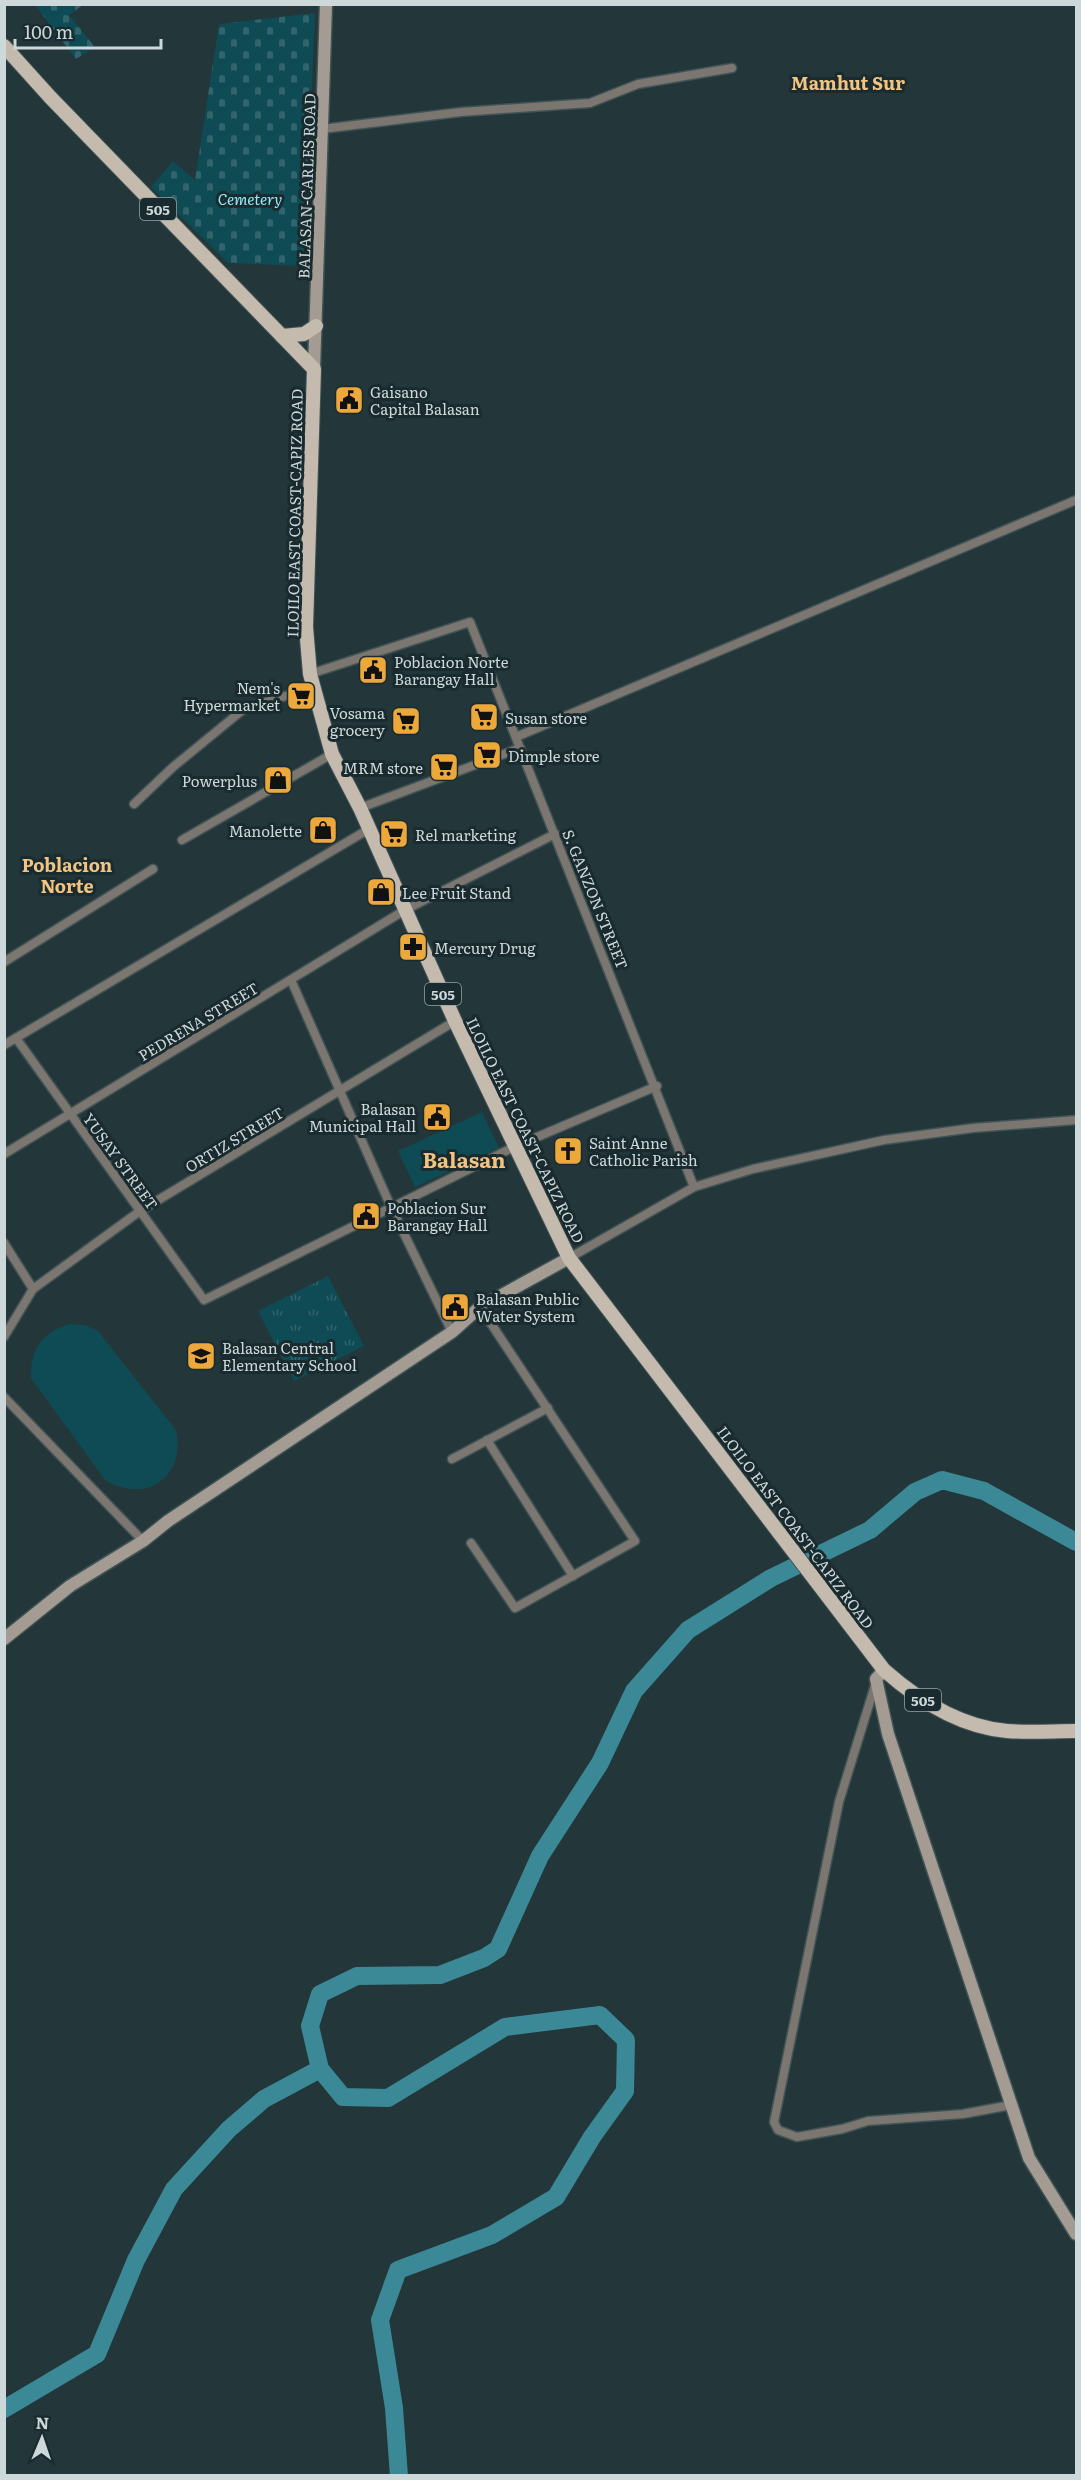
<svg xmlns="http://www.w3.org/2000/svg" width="1081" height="2480" viewBox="0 0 1081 2480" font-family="Literata,serif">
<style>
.grass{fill:url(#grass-tufts)}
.cemetery{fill:url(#cemetery-stones)}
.park{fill:#0f4b54}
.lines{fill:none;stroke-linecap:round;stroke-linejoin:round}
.river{stroke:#3b8996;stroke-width:18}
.street-casing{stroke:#425356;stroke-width:11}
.secondary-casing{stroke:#425356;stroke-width:15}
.primary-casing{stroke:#425356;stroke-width:16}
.street{stroke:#7b7670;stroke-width:8}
.secondary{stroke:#a49c92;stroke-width:12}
.primary{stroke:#c4baad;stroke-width:14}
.labels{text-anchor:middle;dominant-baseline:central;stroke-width:6;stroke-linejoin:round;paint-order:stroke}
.shield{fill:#192b2f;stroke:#97a4a7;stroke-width:1.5}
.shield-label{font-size:14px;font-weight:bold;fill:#cdd8da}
.street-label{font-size:15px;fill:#cdd8da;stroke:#192b2f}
.park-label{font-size:15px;font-style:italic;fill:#94eafa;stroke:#192b2f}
.poi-label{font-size:15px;fill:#cdd8da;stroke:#192b2f;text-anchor:start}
.quarter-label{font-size:18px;font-weight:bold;fill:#f3c381;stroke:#192b2f}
.district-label{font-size:21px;font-weight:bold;fill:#f3c381;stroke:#192b2f}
</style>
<defs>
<pattern id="grass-tufts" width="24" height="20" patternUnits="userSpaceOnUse" patternTransform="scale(1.5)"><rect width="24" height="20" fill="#0f4b54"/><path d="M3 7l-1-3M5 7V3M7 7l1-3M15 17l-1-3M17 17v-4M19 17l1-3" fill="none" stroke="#31646c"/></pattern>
<pattern id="cemetery-stones" width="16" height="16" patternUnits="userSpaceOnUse" patternTransform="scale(1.5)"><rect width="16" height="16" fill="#0f4b54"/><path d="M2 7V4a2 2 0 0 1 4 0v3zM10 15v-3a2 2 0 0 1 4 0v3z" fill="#31646c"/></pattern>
</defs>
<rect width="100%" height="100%" fill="#233639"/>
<path class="grass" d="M 328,1276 L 364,1346 L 294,1381 L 258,1311 Z"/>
<g class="cemetery">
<path d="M 35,5 L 83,5 L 69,15 L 95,47 L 76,59 Z"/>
<path d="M 315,13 L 304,266 L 228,263 L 151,187 L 173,161 L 195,180 L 219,24 Z"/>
</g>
<g class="park">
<path d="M 482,1112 L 499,1148 L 415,1187 L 398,1151 Z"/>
<path d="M 70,1324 L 85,1325 L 98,1331 L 176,1430 C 186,1477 146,1505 105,1480 L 31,1378 C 30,1349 42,1332 70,1324 Z"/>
</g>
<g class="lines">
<g class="river">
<path d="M 4,2409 L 97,2354 L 136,2260 L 174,2189 L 229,2129 L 264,2099 L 320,2069"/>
<path d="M 399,2476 L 394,2408 L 380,2320 L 398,2270 L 492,2235 L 556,2197 L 592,2137 L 625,2091 L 626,2040 L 600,2015 L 505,2027 L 388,2098 L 343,2097 L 320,2069 L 310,2026 L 320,1994 L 357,1976 L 440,1975 L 484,1958 L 498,1949 L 540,1856 L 600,1763 L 634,1691 L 688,1630 L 771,1578 L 870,1530 L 915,1492 L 942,1480 L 984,1491 L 1076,1542"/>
</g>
<g class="street-casing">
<g id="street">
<path d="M 322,129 L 461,112 L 590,103 L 638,84 L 732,68"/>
<path d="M 310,674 L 470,622 L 694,1187"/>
<path d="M 516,737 L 1076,500"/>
<path d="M 134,804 L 173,767 L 245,708 L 313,688"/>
<path d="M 360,808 L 520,748"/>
<path d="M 182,840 L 332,754"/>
<path d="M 4,962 L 153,869"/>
<path d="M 291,980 L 391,1207 L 452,1332"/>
<path d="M 16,1038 L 204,1300 L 516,1146 L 657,1086"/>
<path d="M 4,1045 L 369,829"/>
<path d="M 4,1154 L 405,910 L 555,834"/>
<path d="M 4,1243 L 33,1289"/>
<path d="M 569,1258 L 694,1187 L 753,1169 L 884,1140 L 973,1128 L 1076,1120"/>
<path d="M 4,1337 L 33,1289 L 140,1211 L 455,1021"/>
<path d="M 4,1397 L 143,1541"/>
<path d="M 487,1440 L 573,1576"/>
<path d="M 452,1459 L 548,1408"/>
<path d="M 471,1543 L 515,1608 L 635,1541 L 480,1307"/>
<path d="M 876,1682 L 839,1802 L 774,2122 L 778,2130 L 797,2137 L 842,2129 L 868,2121 L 963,2114 L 1011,2105"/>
</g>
</g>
<g class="secondary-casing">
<g id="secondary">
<path d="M 314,369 L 326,4"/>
<path d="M 4,1639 L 70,1586 L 143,1541 L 168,1521 L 452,1332 L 480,1307 L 569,1258"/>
<path d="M 884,1670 L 876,1679 L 888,1734 L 1029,2158 L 1076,2234"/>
</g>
</g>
<g class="primary-casing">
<g id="primary">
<path d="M 4,46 L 50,97 L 314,369 L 306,627 L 310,674 L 332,754 L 360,808 L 455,1021 L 569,1258 L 884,1670 C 918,1700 960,1727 1007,1731 C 1030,1733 1054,1731 1076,1731"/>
<path d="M 282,336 L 304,334 L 316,326"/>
</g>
</g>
<use href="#street" class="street"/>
<use href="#secondary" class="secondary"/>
<use href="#primary" class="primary"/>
</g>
<defs>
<g id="civic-square" transform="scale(1.5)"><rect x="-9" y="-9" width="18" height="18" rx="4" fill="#eda83b" stroke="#192b2f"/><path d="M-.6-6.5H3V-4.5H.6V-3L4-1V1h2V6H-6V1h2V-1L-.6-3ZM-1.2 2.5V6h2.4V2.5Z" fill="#111"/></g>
<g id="supermarket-square" transform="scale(1.5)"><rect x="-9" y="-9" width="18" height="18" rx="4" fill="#eda83b" stroke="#192b2f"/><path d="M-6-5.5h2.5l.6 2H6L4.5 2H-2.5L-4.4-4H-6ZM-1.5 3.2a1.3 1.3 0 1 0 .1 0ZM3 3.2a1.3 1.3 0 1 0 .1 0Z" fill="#111"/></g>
<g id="shop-square" transform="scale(1.5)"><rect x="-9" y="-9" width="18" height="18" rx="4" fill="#eda83b" stroke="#192b2f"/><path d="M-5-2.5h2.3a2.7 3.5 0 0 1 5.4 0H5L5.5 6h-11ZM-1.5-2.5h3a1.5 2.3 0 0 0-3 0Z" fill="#111"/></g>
<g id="pharmacy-square" transform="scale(1.5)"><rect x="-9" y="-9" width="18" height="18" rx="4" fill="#eda83b" stroke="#192b2f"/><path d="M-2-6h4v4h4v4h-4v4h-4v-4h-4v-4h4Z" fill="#111"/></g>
<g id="church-square" transform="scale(1.5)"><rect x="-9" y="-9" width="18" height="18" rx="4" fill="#eda83b" stroke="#192b2f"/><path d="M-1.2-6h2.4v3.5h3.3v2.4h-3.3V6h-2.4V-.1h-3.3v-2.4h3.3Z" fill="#111"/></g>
<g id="school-square" transform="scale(1.5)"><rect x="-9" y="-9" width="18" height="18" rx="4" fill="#eda83b" stroke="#192b2f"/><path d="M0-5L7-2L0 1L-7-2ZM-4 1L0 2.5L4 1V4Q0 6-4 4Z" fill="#111"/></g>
</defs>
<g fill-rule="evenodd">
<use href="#civic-square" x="349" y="400"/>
<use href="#civic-square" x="373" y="670"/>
<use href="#supermarket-square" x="301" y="696"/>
<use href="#supermarket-square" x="484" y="717"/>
<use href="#supermarket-square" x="406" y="721"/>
<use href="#supermarket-square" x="487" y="755"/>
<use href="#supermarket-square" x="444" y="767"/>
<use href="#shop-square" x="278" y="780"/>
<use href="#shop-square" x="323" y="830"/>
<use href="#supermarket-square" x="394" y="834"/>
<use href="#shop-square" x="381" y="892"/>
<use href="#pharmacy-square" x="413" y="947"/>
<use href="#civic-square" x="437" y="1117"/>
<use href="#church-square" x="568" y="1151"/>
<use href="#civic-square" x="366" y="1216"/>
<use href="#civic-square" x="455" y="1307"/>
<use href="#school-square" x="201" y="1356"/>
</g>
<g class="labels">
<g class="shield">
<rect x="140" y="198" width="36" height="22" rx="4.5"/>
<rect x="425" y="983" width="36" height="22" rx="4.5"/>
<rect x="905" y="1689" width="36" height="22" rx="4.5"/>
</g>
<g class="shield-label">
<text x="158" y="209">505</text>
<text x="443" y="994">505</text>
<text x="923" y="1700">505</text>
</g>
<g class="street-label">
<text transform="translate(306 186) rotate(-88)">BALASAN-CARLES ROAD</text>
<text transform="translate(294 513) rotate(-89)">ILOILO EAST COAST-CAPIZ ROAD</text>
<text transform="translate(596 899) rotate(68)">S. GANZON STREET</text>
<text transform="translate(198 1021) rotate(-31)">PEDRENA STREET</text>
<text transform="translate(526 1130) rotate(64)">ILOILO EAST COAST-CAPIZ ROAD</text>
<text transform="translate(234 1139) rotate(-31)">ORTIZ STREET</text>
<text transform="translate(121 1161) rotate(54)">YUSAY STREET</text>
<text transform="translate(796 1527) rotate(53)">ILOILO EAST COAST-CAPIZ ROAD</text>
</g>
<g class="park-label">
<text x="250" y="198">Cemetery</text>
</g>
<g class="poi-label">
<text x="370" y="391">Gaisano<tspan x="370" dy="17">Capital Balasan</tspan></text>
<text x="394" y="661">Poblacion Norte<tspan x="394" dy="17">Barangay Hall</tspan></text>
<text x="280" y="687" text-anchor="end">Nem's<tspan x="280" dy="17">Hypermarket</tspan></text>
<text x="385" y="712" text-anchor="end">Vosama<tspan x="385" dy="17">grocery</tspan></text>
<text x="505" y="717">Susan store</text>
<text x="508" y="755">Dimple store</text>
<text x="423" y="767" text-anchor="end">MRM store</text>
<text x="257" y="780" text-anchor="end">Powerplus</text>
<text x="302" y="830" text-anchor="end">Manolette</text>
<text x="415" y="834">Rel marketing</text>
<text x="402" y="892">Lee Fruit Stand</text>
<text x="434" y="947">Mercury Drug</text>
<text x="416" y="1108" text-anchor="end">Balasan<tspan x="416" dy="17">Municipal Hall</tspan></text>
<text x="589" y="1142">Saint Anne<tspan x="589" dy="17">Catholic Parish</tspan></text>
<text x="387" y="1207">Poblacion Sur<tspan x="387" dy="17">Barangay Hall</tspan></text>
<text x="476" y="1298">Balasan Public<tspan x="476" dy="17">Water System</tspan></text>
<text x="222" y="1347">Balasan Central<tspan x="222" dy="17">Elementary School</tspan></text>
</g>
<g class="quarter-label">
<text x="848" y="82">Mamhut Sur</text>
<text x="67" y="864">Poblacion<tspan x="67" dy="21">Norte</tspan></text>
</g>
<g class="district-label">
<text x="464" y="1158">Balasan</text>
</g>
</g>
<rect width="1081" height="2480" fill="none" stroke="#cdd8da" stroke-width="12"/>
<g transform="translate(42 2438) rotate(2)" stroke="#192b2f" stroke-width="4.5" paint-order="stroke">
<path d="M0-4.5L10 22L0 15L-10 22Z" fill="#cdd8da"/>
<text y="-9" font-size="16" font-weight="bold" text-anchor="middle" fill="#cdd8da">N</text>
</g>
<path d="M15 39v9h146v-9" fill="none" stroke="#cdd8da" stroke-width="3"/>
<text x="24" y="39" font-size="18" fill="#cdd8da" stroke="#192b2f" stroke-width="4.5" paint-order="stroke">100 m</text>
</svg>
